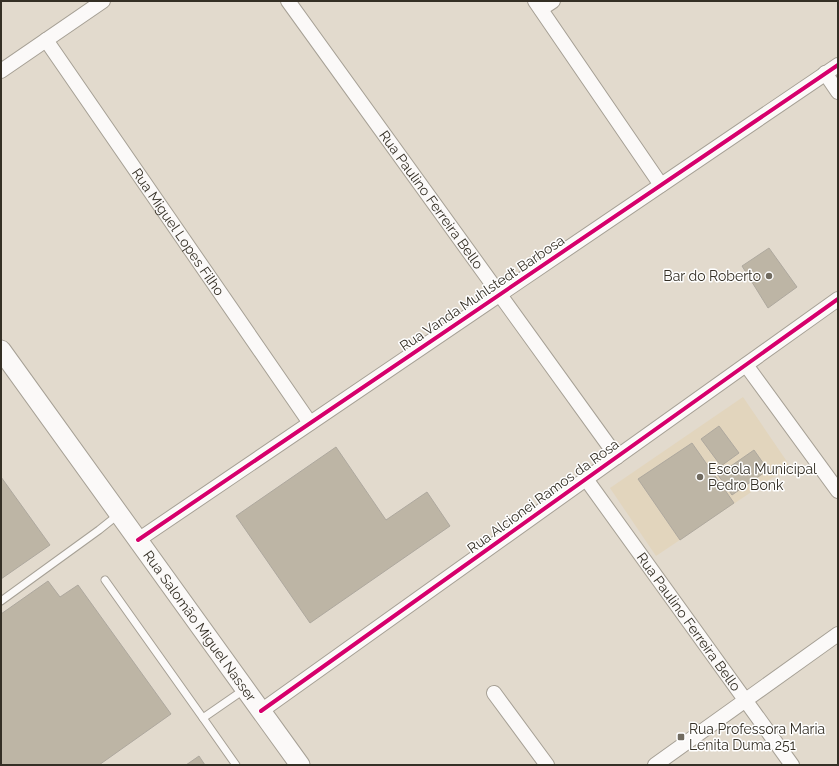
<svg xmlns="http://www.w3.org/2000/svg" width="839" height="766" viewBox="0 0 839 766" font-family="Raleway,sans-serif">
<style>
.built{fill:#e2d5bd}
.building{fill:#bdb5a5;stroke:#aea89e}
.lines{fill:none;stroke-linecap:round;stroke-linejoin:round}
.lane-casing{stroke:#a6a095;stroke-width:9}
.street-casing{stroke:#a6a095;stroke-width:16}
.secondary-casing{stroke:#a6a095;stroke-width:21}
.lane{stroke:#fbf9f8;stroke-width:7}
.street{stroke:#fbf9f8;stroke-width:14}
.secondary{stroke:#fbf9f8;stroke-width:19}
.cycleway-casing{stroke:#fff;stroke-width:6}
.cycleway{stroke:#d6006c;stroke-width:4}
.poi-dot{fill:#716b60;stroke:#fff;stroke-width:1.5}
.labels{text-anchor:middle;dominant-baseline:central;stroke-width:3;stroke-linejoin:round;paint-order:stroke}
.street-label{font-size:14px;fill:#342f25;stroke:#fff}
.poi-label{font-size:14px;fill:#342f25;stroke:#fff;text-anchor:start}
</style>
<rect width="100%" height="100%" fill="#e2dacd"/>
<path class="built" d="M 743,397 L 790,466 L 656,556 L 610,488 Z"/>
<g class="building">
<path d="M 769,248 L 797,287 L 768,308 L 742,266 Z"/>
<path d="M 719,426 L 739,453 L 721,466 L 701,439 Z"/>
<path d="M 692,443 L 734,503 L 680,540 L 638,479 Z"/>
<path d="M 336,447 L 386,520 L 427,492 L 450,526 L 310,623 L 236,516 Z"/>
<path d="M 754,450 L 768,470 L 732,495 L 718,475 Z"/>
<path d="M 1,477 L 50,545 L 1,579 Z"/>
<path d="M 48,581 L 60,597 L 78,585 L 171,714 L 99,765 L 1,765 L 1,614 Z"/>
<path d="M 199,756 L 205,765 L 186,765 Z"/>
</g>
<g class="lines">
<g class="lane-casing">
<g id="lane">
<path d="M 105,580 L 203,718"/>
<path d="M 1,601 L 99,530 L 119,514"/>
<path d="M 236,765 L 203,718 L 245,689"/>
</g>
</g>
<g class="street-casing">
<g id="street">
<path id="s1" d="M 288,1 L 617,457"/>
<path d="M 535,1 L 661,185"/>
<path d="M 541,9 L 553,1"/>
<path id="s2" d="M 46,40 L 310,423"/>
<path d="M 1,71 L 103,1"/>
<path d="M 825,73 L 838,92"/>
<path d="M 746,365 L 838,491"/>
<path id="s3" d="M 586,479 L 792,765"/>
<path d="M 138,540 L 838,65"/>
<path d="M 494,693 L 547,765"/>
<path d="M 261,711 L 838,299"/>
<path d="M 655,765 L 838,634"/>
</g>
</g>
<g class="secondary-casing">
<g id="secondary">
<path id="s4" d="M 1,350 L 300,765"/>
</g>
</g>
<use href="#lane" class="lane"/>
<use href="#street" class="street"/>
<use href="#secondary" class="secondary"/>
<g class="cycleway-casing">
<g id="cycleway">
<path d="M 138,540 L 838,65"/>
<path d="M 261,711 L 838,299"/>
</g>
</g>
<use href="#cycleway" class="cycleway"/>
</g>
<g class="poi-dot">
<circle cx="769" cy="276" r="4"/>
<circle cx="700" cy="477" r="4"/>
<rect x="677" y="733" width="8" height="8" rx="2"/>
</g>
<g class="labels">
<g class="street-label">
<text stroke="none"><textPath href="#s1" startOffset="245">Rua Paulino Ferreira Bello</textPath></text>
<text stroke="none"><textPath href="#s2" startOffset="233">Rua Miguel Lopes Filho</textPath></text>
<text transform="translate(482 293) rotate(-34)">Rua Vanda Muhlstedt Barbosa</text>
<text transform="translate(543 496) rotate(-36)">Rua Alcionei Ramos da Rosa</text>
<text stroke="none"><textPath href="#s3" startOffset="176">Rua Paulino Ferreira Bello</textPath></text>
<text stroke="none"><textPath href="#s4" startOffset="340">Rua Salomão Miguel Nasser</textPath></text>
</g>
<g class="poi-label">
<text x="761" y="276" text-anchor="end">Bar do Roberto</text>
<text x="708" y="469">Escola Municipal<tspan x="708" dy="16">Pedro Bonk</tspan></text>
<text x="689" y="729">Rua Professora Maria<tspan x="689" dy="16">Lenita Duma 251</tspan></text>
</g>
</g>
<rect width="839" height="766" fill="none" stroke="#342f25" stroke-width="4"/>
</svg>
